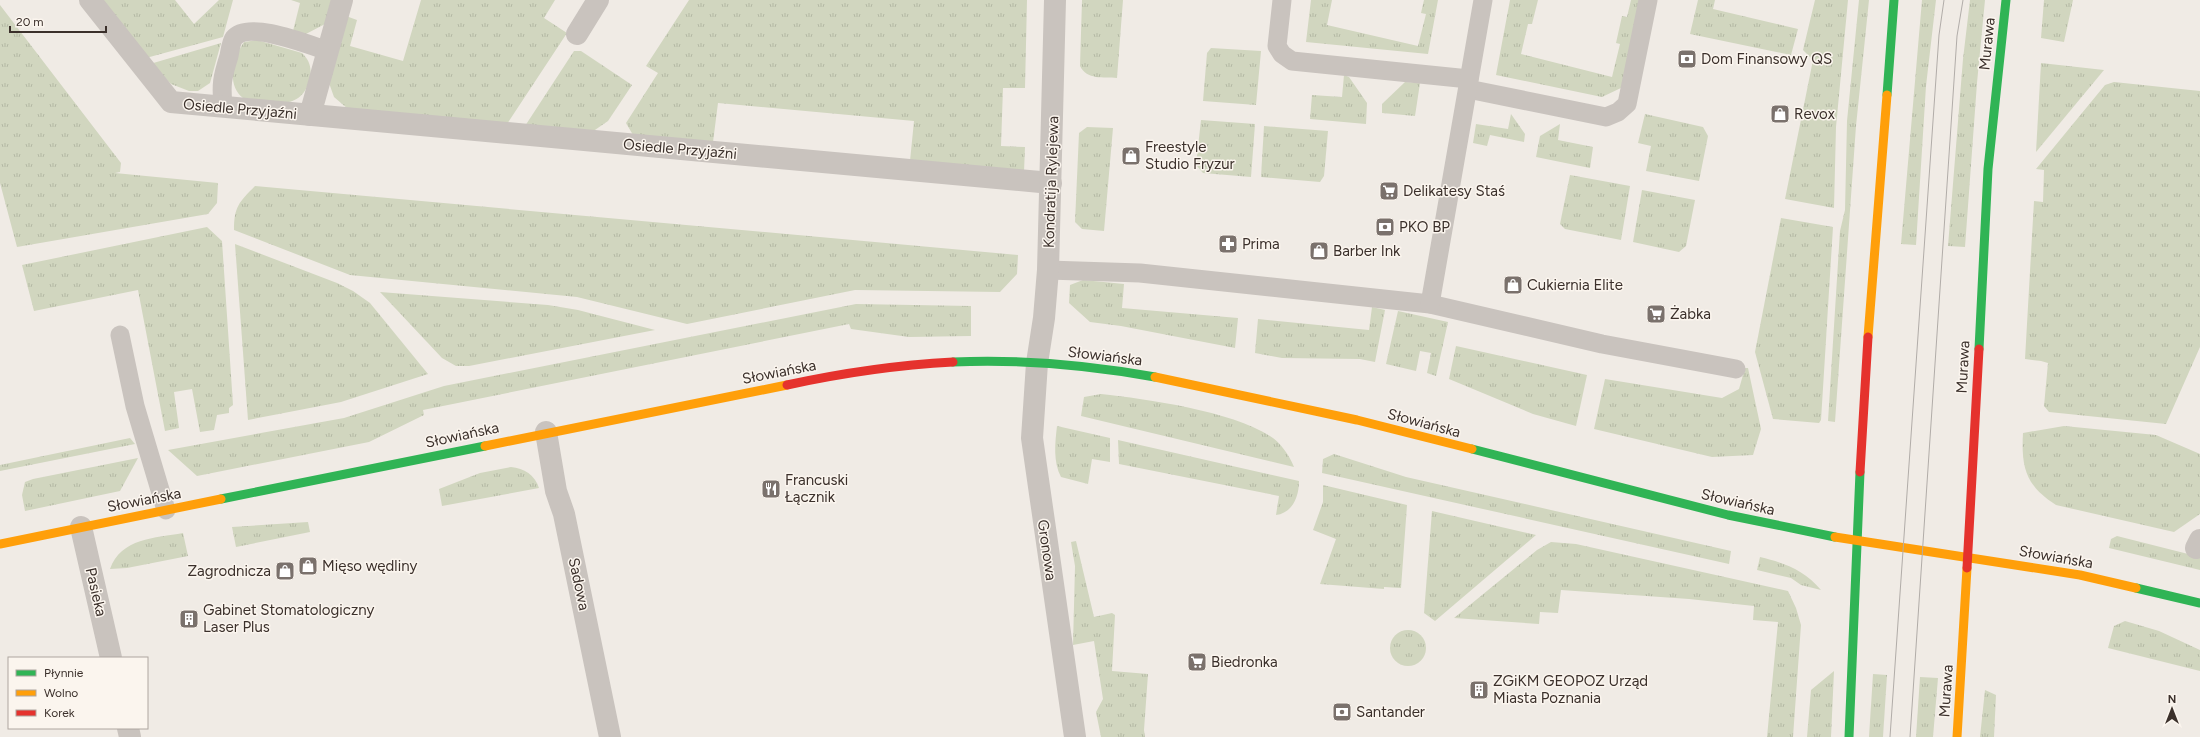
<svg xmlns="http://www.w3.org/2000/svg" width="2200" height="737" viewBox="0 0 2200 737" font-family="Figtree,sans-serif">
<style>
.grass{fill:url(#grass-tufts)}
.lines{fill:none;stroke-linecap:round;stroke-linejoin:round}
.lane{stroke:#c9c3be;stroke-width:19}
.street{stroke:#c9c3be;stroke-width:22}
.fast{stroke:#30b455;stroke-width:9}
.slow{stroke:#ff9f0a;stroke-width:9}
.jam{stroke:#e5322d;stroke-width:9}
.tram{stroke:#b1aca8;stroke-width:1}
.labels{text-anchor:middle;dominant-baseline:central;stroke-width:3;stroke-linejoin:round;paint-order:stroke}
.street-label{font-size:15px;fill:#3b302b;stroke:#fbf5ee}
.poi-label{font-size:15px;fill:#3b302b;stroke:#fbf5ee;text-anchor:start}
</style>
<defs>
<pattern id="grass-tufts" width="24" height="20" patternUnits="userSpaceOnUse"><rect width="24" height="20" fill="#d1d6bf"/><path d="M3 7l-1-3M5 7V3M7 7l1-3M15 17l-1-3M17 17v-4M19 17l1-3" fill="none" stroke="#b4b8a4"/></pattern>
</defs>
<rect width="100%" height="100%" fill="#f0ebe5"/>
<g class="grass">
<path d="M 101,0 L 175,0 L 194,24 L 219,0 L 233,0 L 223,37 L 146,58 Z"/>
<path d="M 291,0 L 332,0 L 325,24 L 304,35 L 293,31 L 300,3 Z"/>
<path d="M 421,0 L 555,0 L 544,18 L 567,33 L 507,124 L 348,109 L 334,97 L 329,83 L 346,16 L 357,20 L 350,46 L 403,61 Z"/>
<path d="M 689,0 L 1027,0 L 1025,88 L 1003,88 L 1001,146 L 1025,147 L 1024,172 L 910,161 L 914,121 L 718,103 L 713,142 L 633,135 L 626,123 L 658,73 L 646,66 Z"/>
<path d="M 1082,0 L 1123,0 L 1117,78 C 1103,77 1087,80 1080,66 Z"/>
<path d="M 1311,0 L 1332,0 L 1327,25 L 1418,46 L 1426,14 L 1421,13 L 1424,0 L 1438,0 L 1428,54 L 1306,42 Z"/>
<path d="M 1510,0 L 1538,0 L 1532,24 L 1528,24 L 1521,54 L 1612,77 L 1620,44 L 1616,43 L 1622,16 L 1627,17 L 1631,0 L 1641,0 L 1623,87 L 1602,97 L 1496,75 Z"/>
<path d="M 1698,0 L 1715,0 L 1713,9 L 1798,29 L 1791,55 L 1690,34 Z"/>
<path d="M 1815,0 L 1848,0 L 1836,127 L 1834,208 L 1785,199 L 1813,60 L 1803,50 Z"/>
<path d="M 1859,0 L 1869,0 L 1856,126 L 1835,422 L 1828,421 L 1840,231 L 1845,210 L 1847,121 Z"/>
<path d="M 1922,0 L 1936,0 L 1926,86 L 1916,245 L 1901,244 Z"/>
<path d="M 1970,0 L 1985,0 L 1977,83 L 1965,247 L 1948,246 L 1963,59 Z"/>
<path d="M 2044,0 L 2073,0 L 2064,42 L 2041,38 Z"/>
<path d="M 0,5 L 121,163 L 120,172 L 115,173 L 218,183 L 217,203 L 208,214 L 17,247 L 0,183 Z"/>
<path d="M 257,40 L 302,53 C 309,60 312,67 310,78 C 301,114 272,101 243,98 C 226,85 233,58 244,42 Z"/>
<path d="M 221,43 L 210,83 L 198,91 L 189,91 L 171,84 L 150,64 Z"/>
<path d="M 1211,48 L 1261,51 L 1256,105 L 1203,101 L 1207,53 Z"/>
<path d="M 574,51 L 581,51 L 632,85 L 608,121 L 592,132 L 525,126 Z"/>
<path d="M 2041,63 L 2104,70 L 2036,152 Z"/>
<path d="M 1344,75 L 1349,77 L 1367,103 L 1366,124 L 1310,119 L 1312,95 L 1342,97 Z"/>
<path d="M 1405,82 L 1420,83 L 1415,116 L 1382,113 L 1382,104 Z"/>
<path d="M 2114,82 L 2200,91 L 2200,347 L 2166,424 L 2049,412 L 2044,406 L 2048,363 L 2041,361 L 2025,359 L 2034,201 L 2043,202 L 2044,170 L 2036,169 L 2105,85 Z"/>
<path d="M 1511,114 L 1525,134 L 1524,142 L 1490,135 L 1487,146 L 1473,143 L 1476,124 L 1508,129 Z"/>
<path d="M 1645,114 L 1703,127 L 1708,136 L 1699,181 L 1646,171 L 1651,146 L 1638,143 Z"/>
<path d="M 1201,120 L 1255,124 L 1251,177 L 1203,173 L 1196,165 Z"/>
<path d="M 1560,124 L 1558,140 L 1593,147 L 1590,168 L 1536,157 L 1540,136 Z"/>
<path d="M 1264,126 L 1328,131 L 1324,176 L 1320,182 L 1261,177 Z"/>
<path d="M 1087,127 L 1113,128 L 1104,231 L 1082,229 L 1075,222 L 1079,133 Z"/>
<path d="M 1570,175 L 1630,186 L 1621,240 L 1565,229 L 1560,224 Z"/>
<path d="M 255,186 L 1018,255 L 1017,274 L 1000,292 L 855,290 L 687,324 L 577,297 L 350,275 L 234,230 C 234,207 239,202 255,186 Z"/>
<path d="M 1642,190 L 1695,200 L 1686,246 L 1679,252 L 1633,242 Z"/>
<path d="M 1781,218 L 1833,227 L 1821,420 L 1819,423 L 1773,419 L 1755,352 Z"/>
<path d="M 207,227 L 222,241 L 233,405 L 229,408 L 229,413 L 217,415 L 214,430 L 200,432 L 192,389 L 174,392 L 179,428 L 165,431 L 138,290 L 34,311 L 22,265 Z"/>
<path d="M 235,244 L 337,283 L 353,291 L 370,303 L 428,374 L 341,402 L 248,420 Z"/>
<path d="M 1083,280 L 1124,284 L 1122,308 L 1238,318 L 1235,348 L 1121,326 L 1090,322 L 1069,303 L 1070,285 Z"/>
<path d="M 380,292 L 548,305 L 578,310 L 655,330 L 469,366 L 456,366 L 442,358 Z"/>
<path d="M 856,304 L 971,306 L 971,336 L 909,337 L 851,329 L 849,324 L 423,410 L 424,415 L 369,442 L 197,476 L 168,450 L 344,418 L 444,386 Z"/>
<path d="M 1372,307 L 1385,310 L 1375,362 L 1360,359 L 1282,358 L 1255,353 L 1258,319 L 1369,330 Z"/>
<path d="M 1398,311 L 1448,322 L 1436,376 L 1427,373 L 1431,353 L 1420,351 L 1416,371 L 1386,364 Z"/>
<path d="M 1456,346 L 1587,375 L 1576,426 L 1533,414 L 1449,379 Z"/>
<path d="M 1745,368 L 1748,368 L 1761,429 L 1753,455 L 1712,457 L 1594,429 L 1605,379 L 1722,398 L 1739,389 Z"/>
<path d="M 1101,394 C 1147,399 1231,411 1270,436 C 1281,443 1289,455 1294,467 L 1081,416 L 1084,397 Z"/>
<path d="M 1057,426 L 1110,438 L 1110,462 L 1092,459 L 1088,484 L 1061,477 C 1053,462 1055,443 1057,426 Z"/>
<path d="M 2064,426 L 2156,435 L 2200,454 L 2200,514 L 2174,532 L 2056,505 C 2026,486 2021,468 2023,433 Z"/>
<path d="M 130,438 L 135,444 L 0,471 L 0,465 Z"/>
<path d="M 1118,440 L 1299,481 C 1299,496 1293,513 1276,515 L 1279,496 L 1119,464 Z"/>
<path d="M 1334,454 L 1406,477 L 1731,551 L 1729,564 L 1322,473 L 1323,459 Z"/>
<path d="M 138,458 L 120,491 L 25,511 L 22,495 L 25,482 L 33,479 Z"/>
<path d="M 511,467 C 524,468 535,475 539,488 L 442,506 L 439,489 L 480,473 Z"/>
<path d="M 1323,485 L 1407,505 L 1401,588 L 1384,587 L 1384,589 L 1320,584 L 1336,539 L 1313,530 L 1323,502 Z"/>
<path d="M 1432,511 L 1536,535 L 1435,621 L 1424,613 Z"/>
<path d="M 308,522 L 310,532 L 236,547 L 232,527 Z"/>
<path d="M 183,533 L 188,556 L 127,568 L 110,569 C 121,538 155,538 183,533 Z"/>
<path d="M 2117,536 L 2200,557 L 2200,570 L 2109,548 L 2111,539 Z"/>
<path d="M 1076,541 L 1094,617 L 1112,613 L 1115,615 L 1112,671 L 1148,674 L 1144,730 L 1145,737 L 1101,737 L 1096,712 L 1103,699 L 1094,641 L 1073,645 L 1075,566 L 1071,542 Z"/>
<path d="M 1551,542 L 1576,544 L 1788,591 L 1796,608 L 1801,625 L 1793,737 L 1767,737 L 1778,622 L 1753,620 L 1754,606 L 1689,599 L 1561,590 L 1558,613 L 1540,612 L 1539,624 L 1454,618 L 1537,550 Z"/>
<path d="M 1760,557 C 1785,563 1804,570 1821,590 L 1801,585 L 1791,578 L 1757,570 Z"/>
<path d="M 2125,621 L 2159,631 L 2200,650 L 2200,671 L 2108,648 L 2114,626 Z"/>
<circle cx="1408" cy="648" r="18"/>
<path d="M 1834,671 L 1831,737 L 1807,737 L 1811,690 Z"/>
<path d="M 1873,674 L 1887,675 L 1883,737 L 1869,737 Z"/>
<path d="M 1920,677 L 1938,678 L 1933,737 L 1916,737 Z"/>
<path d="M 1985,690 L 1996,695 L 1994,737 L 1980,737 Z"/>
</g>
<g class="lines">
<g class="lane">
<path d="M 1282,0 L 1277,46 L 1282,54 L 1292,61 L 1469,79"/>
<path d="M 1468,89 L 1606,117 L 1618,112 L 1627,104 L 1648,0"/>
<path d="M 223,107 C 221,84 222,78 229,56 C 230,51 231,42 234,38 C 248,20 309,45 328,51"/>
<path d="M 1048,270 L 1140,273 L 1430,304 L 1602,344 L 1736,369"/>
<path d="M 1430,304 L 1483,0"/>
<path d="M 120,335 L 135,406 L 166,510"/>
</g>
<g class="street">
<path d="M 90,0 L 171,102 L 1051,183"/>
<path d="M 1055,0 L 1048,270 L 1044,318 L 1037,363 L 1032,438 L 1075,737"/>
<path d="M 577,34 L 598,0"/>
<path d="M 310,115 L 342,0"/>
<path d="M 546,432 L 556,491 L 564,514 L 610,737"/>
<path d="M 81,527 L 111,658"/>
<path d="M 2196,548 L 2200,540"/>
<path d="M 128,728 L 130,737"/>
</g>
<g class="fast">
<path d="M 1887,95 L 1894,0"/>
<path d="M 1979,349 L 1988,169 L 2006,0"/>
<path d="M 953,362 C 1020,359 1088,365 1155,377"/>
<path d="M 1472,449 L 1728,515 L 1835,537"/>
<path d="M 221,499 L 485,446"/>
<path d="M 2136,588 L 2200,603"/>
<path d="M 1849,737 L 1860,472"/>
</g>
<g class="slow">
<path d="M 1868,337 L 1887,95"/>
<path d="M 1155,377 L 1357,420 L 1472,449"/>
<path d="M 485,446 L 787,385"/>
<path d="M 1835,537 L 2080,575 L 2136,588"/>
<path d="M 0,544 L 221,499"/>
<path d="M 1957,737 L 1967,568"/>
</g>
<g class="jam">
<path d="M 787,385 C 842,373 897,365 953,362"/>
<path d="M 1860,472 L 1868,337"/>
<path d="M 1967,568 L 1979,349"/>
</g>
<g class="tram">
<path d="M 1890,737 L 1939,35 L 1944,0"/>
<path d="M 1910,737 L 1957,36 L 1963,0"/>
</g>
</g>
<defs>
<g id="bank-square" transform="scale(1)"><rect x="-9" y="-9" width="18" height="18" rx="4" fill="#7a716c" stroke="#fbf5ee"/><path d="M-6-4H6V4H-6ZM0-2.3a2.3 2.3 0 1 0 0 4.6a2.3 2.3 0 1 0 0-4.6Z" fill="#fff"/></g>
<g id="shop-square" transform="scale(1)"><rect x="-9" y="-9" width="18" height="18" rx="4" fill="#7a716c" stroke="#fbf5ee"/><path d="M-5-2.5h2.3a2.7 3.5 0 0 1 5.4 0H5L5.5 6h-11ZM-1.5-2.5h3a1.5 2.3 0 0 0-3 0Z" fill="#fff"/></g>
<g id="supermarket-square" transform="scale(1)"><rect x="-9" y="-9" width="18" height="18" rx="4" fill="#7a716c" stroke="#fbf5ee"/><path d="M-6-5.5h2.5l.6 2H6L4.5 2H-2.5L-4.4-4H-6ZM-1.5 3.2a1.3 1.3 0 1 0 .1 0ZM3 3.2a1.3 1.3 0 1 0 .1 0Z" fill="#fff"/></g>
<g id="pharmacy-square" transform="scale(1)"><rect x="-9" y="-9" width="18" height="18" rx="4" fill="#7a716c" stroke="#fbf5ee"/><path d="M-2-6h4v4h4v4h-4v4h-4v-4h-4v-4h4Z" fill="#fff"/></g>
<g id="restaurant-square" transform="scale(1)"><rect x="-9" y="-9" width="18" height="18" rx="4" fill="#7a716c" stroke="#fbf5ee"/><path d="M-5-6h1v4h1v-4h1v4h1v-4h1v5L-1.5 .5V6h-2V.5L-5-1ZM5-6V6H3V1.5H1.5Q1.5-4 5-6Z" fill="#fff"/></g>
<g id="building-square" transform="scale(1)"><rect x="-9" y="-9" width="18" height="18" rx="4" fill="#7a716c" stroke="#fbf5ee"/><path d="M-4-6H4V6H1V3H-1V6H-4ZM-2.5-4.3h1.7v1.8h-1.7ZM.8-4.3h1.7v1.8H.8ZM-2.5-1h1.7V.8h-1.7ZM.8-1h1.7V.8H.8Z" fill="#fff"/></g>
</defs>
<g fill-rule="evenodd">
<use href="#bank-square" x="1687" y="59"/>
<use href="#shop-square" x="1780" y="114"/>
<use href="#shop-square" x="1131" y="156"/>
<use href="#supermarket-square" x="1389" y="191"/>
<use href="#bank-square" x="1385" y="227"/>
<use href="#pharmacy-square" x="1228" y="244"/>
<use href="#shop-square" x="1319" y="251"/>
<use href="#shop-square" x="1513" y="285"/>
<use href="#supermarket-square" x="1656" y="314"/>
<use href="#restaurant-square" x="771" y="489"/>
<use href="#shop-square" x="308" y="566"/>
<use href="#shop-square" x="285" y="571"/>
<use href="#building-square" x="189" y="619"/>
<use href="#supermarket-square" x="1197" y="662"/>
<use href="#building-square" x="1479" y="690"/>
<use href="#bank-square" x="1342" y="712"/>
</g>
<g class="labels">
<g class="street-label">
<text transform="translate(1987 44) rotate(-84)">Murawa</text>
<text transform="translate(240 109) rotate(5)">Osiedle Przyjaźni</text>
<text transform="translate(680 149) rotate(5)">Osiedle Przyjaźni</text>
<text transform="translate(1051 182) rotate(-88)">Kondratija Rylejewa</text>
<text transform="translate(1105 356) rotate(7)">Słowiańska</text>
<text transform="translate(1963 367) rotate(-87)">Murawa</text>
<text transform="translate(779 372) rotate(-11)">Słowiańska</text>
<text transform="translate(1424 423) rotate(15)">Słowiańska</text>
<text transform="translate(462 435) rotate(-12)">Słowiańska</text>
<text transform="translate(144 500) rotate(-11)">Słowiańska</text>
<text transform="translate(1738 502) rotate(13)">Słowiańska</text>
<text transform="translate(1047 550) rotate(82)">Gronowa</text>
<text transform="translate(2056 557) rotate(10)">Słowiańska</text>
<text transform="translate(579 584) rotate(78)">Sadowa</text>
<text transform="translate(96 592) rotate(77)">Pasieka</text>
<text transform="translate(1946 691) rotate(-86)">Murawa</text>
</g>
<g class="poi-label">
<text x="1701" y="59">Dom Finansowy QS</text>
<text x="1794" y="114">Revox</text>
<text x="1145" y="147">Freestyle<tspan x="1145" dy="17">Studio Fryzur</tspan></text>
<text x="1403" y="191">Delikatesy Staś</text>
<text x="1399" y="227">PKO BP</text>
<text x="1242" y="244">Prima</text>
<text x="1333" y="251">Barber Ink</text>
<text x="1527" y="285">Cukiernia Elite</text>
<text x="1670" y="314">Żabka</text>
<text x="785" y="480">Francuski<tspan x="785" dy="17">Łącznik</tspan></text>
<text x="322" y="566">Mięso wędliny</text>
<text x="271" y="571" text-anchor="end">Zagrodnicza</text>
<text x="203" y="610">Gabinet Stomatologiczny<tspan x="203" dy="17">Laser Plus</tspan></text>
<text x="1211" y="662">Biedronka</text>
<text x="1493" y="681">ZGiKM GEOPOZ Urząd<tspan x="1493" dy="17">Miasta Poznania</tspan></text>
<text x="1356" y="712">Santander</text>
</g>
</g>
<rect x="8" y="657" width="140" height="72" fill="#fbf5ee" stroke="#aea6a0"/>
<rect x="16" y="670" width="20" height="6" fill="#30b455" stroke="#aea6a0"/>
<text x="44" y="677" font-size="12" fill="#3b302b">Płynnie</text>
<rect x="16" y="690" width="20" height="6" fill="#ff9f0a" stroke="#aea6a0"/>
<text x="44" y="697" font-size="12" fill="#3b302b">Wolno</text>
<rect x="16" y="710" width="20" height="6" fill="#e5322d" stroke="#aea6a0"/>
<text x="44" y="717" font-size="12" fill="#3b302b">Korek</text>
<g transform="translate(2172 709)" stroke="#fbf5ee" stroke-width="3" paint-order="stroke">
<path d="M0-3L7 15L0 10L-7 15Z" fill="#3b302b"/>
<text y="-6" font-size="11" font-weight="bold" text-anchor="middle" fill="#3b302b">N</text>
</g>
<path d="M10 26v6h96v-6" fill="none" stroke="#3b302b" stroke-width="2"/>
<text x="16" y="26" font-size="12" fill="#3b302b" stroke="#fbf5ee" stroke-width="3" paint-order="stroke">20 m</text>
</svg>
